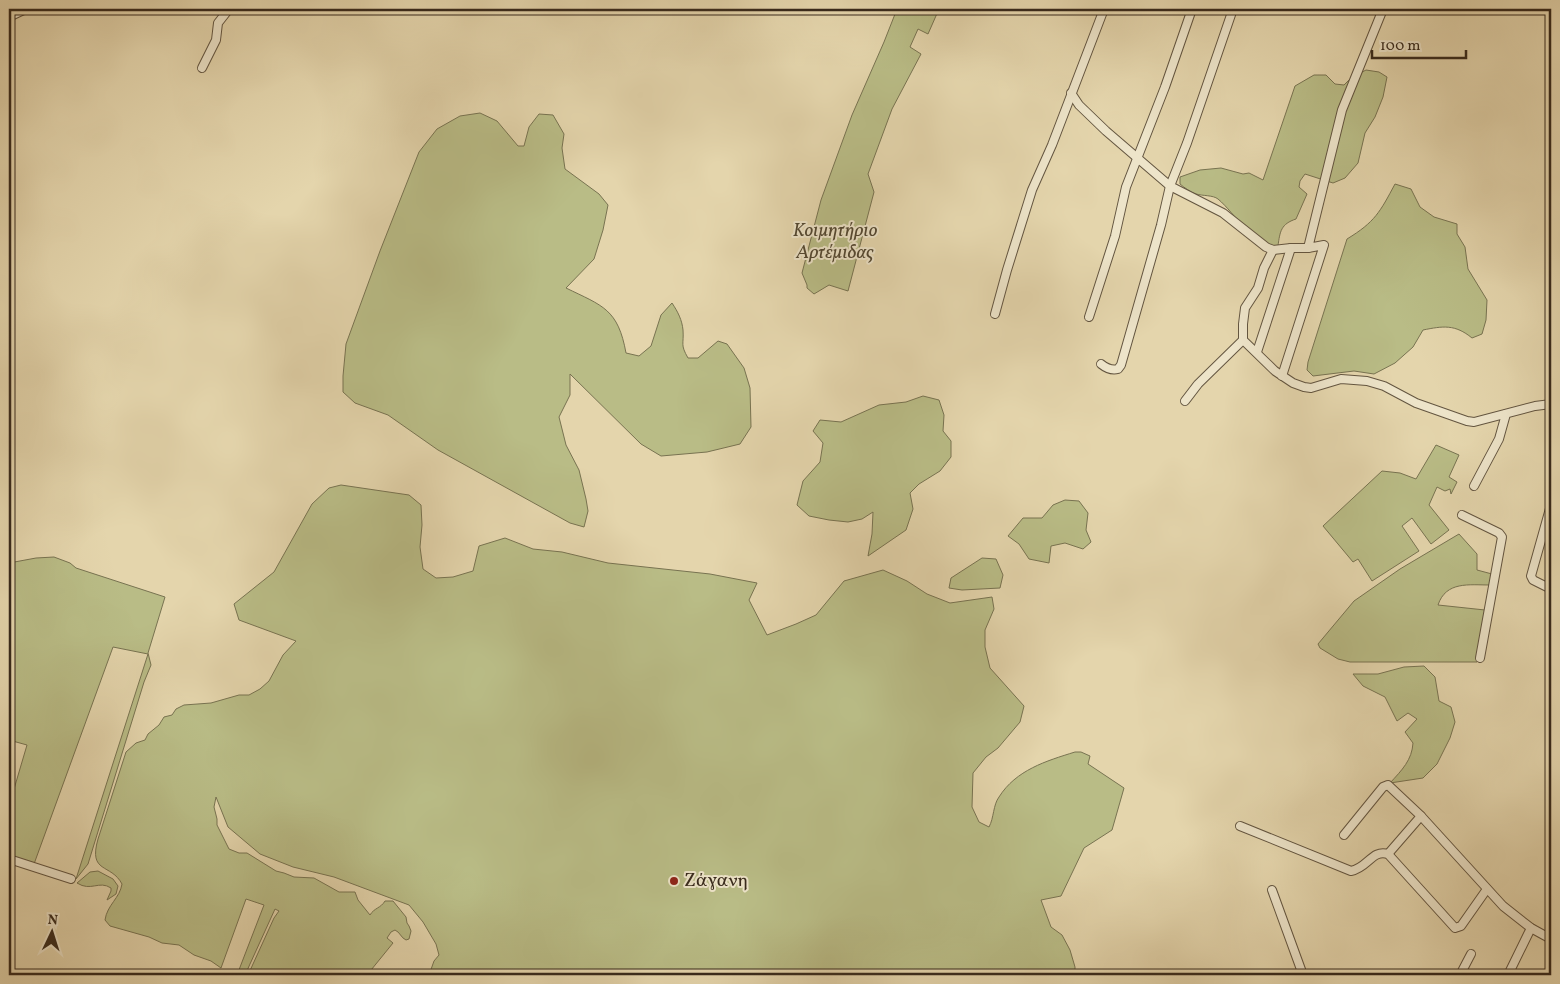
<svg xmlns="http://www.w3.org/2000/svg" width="1560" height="984" viewBox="0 0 1560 984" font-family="Vollkorn,serif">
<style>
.green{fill:#b9bc86;stroke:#787351}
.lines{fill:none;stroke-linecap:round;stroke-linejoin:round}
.minor-casing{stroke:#635540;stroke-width:10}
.minor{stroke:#ede4c9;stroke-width:8}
.poi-dot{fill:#8f2418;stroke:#ede4c9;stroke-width:2}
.labels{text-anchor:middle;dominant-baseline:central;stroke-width:4;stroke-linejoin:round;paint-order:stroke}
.park-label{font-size:19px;font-style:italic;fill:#524731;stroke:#ede4c9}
.poi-label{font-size:19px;fill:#382a1c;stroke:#ede4c9;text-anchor:start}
</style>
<rect width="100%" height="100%" fill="#e4d5ac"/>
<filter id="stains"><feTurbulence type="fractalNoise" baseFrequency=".004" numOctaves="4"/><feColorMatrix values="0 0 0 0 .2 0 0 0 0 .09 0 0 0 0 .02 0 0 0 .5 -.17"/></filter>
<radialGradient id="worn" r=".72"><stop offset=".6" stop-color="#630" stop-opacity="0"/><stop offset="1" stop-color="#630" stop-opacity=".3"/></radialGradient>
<g class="green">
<path d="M 897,9 L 939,9 L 928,34 L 918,29 L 910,47 L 921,54 L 892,109 L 868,174 L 874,192 L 848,291 L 829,285 L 814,294 L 807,288 L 807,285 L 802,273 L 821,200 L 852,115 L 884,42 Z"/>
<path d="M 1366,70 L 1379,72 L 1387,77 L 1383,97 L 1375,117 L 1365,133 L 1358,163 L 1345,178 L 1333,183 L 1305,174 L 1300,181 L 1299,187 L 1307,194 L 1296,219 C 1281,224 1280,231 1278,246 C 1251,245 1236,214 1218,199 C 1213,195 1203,196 1196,194 C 1190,192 1185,188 1180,184 L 1180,177 L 1200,170 L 1221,168 L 1243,174 L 1249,173 L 1263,180 L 1295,86 L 1314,75 L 1326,75 L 1335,84 L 1344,85 L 1351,78 Z"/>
<path d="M 480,113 L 497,121 L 518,146 L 524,146 L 529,127 L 539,114 L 553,115 L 564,134 L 562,148 L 565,169 L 599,194 L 608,205 L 603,230 L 594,259 L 566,288 C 603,306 618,309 626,353 L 639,356 L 651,346 L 661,315 L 672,303 C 678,312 682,320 683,330 C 684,345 680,344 688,358 L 698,358 L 718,341 L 727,344 L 744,368 L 750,388 L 751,427 L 740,444 L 707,452 L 661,456 L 641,444 L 570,374 L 570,395 L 559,417 L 566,445 L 579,470 L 586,499 L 588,511 L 584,527 L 570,523 L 438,450 L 388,415 L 355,403 L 343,392 L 343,376 L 346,344 L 380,251 L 419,152 L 437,129 L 460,116 Z"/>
<path d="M 1395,184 L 1411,189 L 1420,207 L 1434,217 L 1457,224 L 1457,234 L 1465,247 L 1468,269 L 1487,300 L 1486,320 L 1482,334 L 1472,338 C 1455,324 1443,326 1423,330 L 1413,347 L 1395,363 L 1374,374 L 1354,371 L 1313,376 L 1307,370 L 1308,362 L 1347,239 C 1375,222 1380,212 1395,184 Z"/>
<path d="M 923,396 L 939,400 L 944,415 L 943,431 L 951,441 L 951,457 L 940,471 L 919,484 L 910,493 L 913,509 L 906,530 L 868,556 L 872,534 L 873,512 L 862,519 L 848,522 L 829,520 L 809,516 L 797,505 L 803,481 L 820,462 L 823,443 L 813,431 L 820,420 L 841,422 L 879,405 L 906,402 Z"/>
<path d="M 1436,445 L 1459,455 L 1449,477 L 1457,482 L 1451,494 L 1450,489 L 1445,491 L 1437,487 L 1429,505 L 1449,530 L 1431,544 L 1412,518 L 1402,526 L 1419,551 L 1372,581 L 1358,559 L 1353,562 L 1323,526 L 1382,471 L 1400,473 L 1416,479 Z"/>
<path d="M 341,485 L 409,495 L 421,505 L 422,525 L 420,547 L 423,569 L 436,578 L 453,577 L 473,571 L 479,546 L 505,538 L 533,549 L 562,552 L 608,563 L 710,574 L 757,583 L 749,600 L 767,635 L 796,624 L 816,615 L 844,581 L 883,570 L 907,581 L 927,594 L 950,603 L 992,597 L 994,609 L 985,630 L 985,647 L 990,668 L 1024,706 L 1020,722 L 998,748 L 986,757 L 973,773 L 972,807 L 979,822 L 989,827 C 994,818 993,805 999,797 C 1016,770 1046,761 1075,752 L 1081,752 L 1090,756 L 1088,764 L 1124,788 L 1112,830 L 1084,848 L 1061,896 L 1041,900 L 1051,927 L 1062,935 L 1070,950 L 1075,967 L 1075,975 L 429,975 L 434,961 L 439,955 L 436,944 L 423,922 L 409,905 L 334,877 L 293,867 L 260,854 L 228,827 L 216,797 L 214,807 L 217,819 L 217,825 L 229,849 L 239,853 L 247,853 L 276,871 L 284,873 L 294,877 L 314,878 L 339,892 L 355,892 L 358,900 L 370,915 C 374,908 381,908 385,901 L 393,901 L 406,917 L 407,923 L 409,926 L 411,931 L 409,939 L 406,940 C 401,938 400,932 395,930 L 391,932 L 387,938 L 393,943 L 367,975 L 248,975 L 274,918 L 279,911 L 275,909 L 245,975 L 237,975 L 264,905 L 246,899 L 221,968 L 211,961 L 194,955 L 179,945 L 162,943 L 149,937 L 110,926 L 105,920 C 107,905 120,898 122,884 C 111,863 88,874 98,839 L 126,752 L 136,743 L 145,740 L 148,734 L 159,725 L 164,717 L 172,715 L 176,709 L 184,705 L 211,703 L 239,695 L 249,695 L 260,689 L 269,681 L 283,655 L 296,641 L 239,620 L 234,604 L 274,572 L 312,504 L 329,488 Z"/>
<path d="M 1065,500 L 1079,501 L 1088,513 L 1086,530 L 1091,542 L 1083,549 L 1065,543 L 1051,546 L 1049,563 L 1029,559 L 1019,544 L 1008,536 L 1023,518 L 1042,518 L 1053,505 Z"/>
<path d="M 1459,534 L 1477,554 L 1477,570 L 1492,574 L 1490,585 C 1469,585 1446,581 1438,605 L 1485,610 L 1477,662 L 1350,662 L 1338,659 L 1320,648 L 1318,644 L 1354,601 L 1400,569 Z"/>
<path d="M 54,557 L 70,563 L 76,568 L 165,597 L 148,653 L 151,665 L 144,682 L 88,864 L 76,879 L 148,654 L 113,647 L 34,864 L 9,856 L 9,806 L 27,745 L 9,740 L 9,563 L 36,558 Z"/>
<path d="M 982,558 L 996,559 L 1003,575 L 1000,588 L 962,590 L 949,588 L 951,578 Z"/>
<path d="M 1424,666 L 1435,677 L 1439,701 L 1451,707 L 1455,722 L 1450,738 L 1437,764 L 1423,778 L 1390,783 C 1402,770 1412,760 1413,743 L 1405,732 L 1417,719 L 1408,713 L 1397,721 L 1385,697 L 1363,686 L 1353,674 L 1378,674 L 1404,667 Z"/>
<path d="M 98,871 L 113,879 L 118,886 L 116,894 L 107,900 L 111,891 L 111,888 C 99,880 91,892 77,883 L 90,872 Z"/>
</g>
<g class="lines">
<g class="minor-casing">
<g id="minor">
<path d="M 9,17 L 26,9"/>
<path d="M 202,68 L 216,40 L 218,23 L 229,9"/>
<path d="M 1071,93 L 1079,105 L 1106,131 L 1170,186 L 1223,213 L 1266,247 L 1273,250 L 1291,248"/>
<path d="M 995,314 L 1007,270 L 1032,190 L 1052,145 L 1104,9"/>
<path d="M 1089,317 L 1115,236 L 1126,187 L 1165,87 L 1192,9"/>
<path d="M 1243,340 L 1275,371 L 1293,383 L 1304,387 L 1311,388 L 1341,379 L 1367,381 L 1384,386 L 1416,403 L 1467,421 L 1474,422 L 1535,406 L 1551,404"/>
<path d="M 1257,352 L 1291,248 L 1308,248"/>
<path d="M 1101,364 C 1106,368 1111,371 1118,369 L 1121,365 L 1161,225 L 1170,186 L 1187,143 L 1233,9"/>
<path d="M 1282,376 L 1324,245 L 1308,248 L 1342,110 L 1383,9"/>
<path d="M 1185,401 L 1198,384 L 1243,340 L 1243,324 L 1245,308 L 1258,288 L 1264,268 L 1273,250"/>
<path d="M 1474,486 L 1499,439 L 1506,414"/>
<path d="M 1551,505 L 1531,576 L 1533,580 L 1551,589"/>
<path d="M 1462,515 L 1499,533 L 1502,537 L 1480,658"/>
<path d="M 1240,826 L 1351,871 C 1368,868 1372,849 1388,854 L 1455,928 L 1461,926 L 1487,889"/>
<path d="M 1344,835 L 1383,787 L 1388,785 L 1421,816 L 1503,906 L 1531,928 L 1551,939"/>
<path d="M 1388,854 L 1421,816"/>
<path d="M 9,859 L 71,879"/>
<path d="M 1272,890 L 1303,975"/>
<path d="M 1460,975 L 1471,954"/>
<path d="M 1508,975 L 1531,928"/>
</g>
</g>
<use href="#minor" class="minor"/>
</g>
<circle class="poi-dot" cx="674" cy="881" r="5"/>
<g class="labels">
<g class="park-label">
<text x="835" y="231">Κοιμητήριο<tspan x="835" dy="22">Αρτέμιδας</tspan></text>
</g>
<g class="poi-label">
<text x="684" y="881">Ζάγανη</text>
</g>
</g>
<rect width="1560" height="984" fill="none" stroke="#e4d5ac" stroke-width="30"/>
<rect x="10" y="10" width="1540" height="964" fill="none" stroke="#382a1c" stroke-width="2.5"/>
<rect x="15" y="15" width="1530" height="954" fill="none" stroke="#382a1c"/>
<g transform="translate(52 932) rotate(4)" stroke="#ede4c9" stroke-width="4" paint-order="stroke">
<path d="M0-4L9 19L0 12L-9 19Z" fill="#382a1c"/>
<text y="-8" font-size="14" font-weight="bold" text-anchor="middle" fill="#382a1c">N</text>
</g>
<path d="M1372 50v8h94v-8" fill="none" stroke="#382a1c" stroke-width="2.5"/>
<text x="1380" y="50" font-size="15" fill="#382a1c" stroke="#ede4c9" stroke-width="4" paint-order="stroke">100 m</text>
<rect width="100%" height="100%" filter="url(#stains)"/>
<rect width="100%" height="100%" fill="url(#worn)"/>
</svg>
